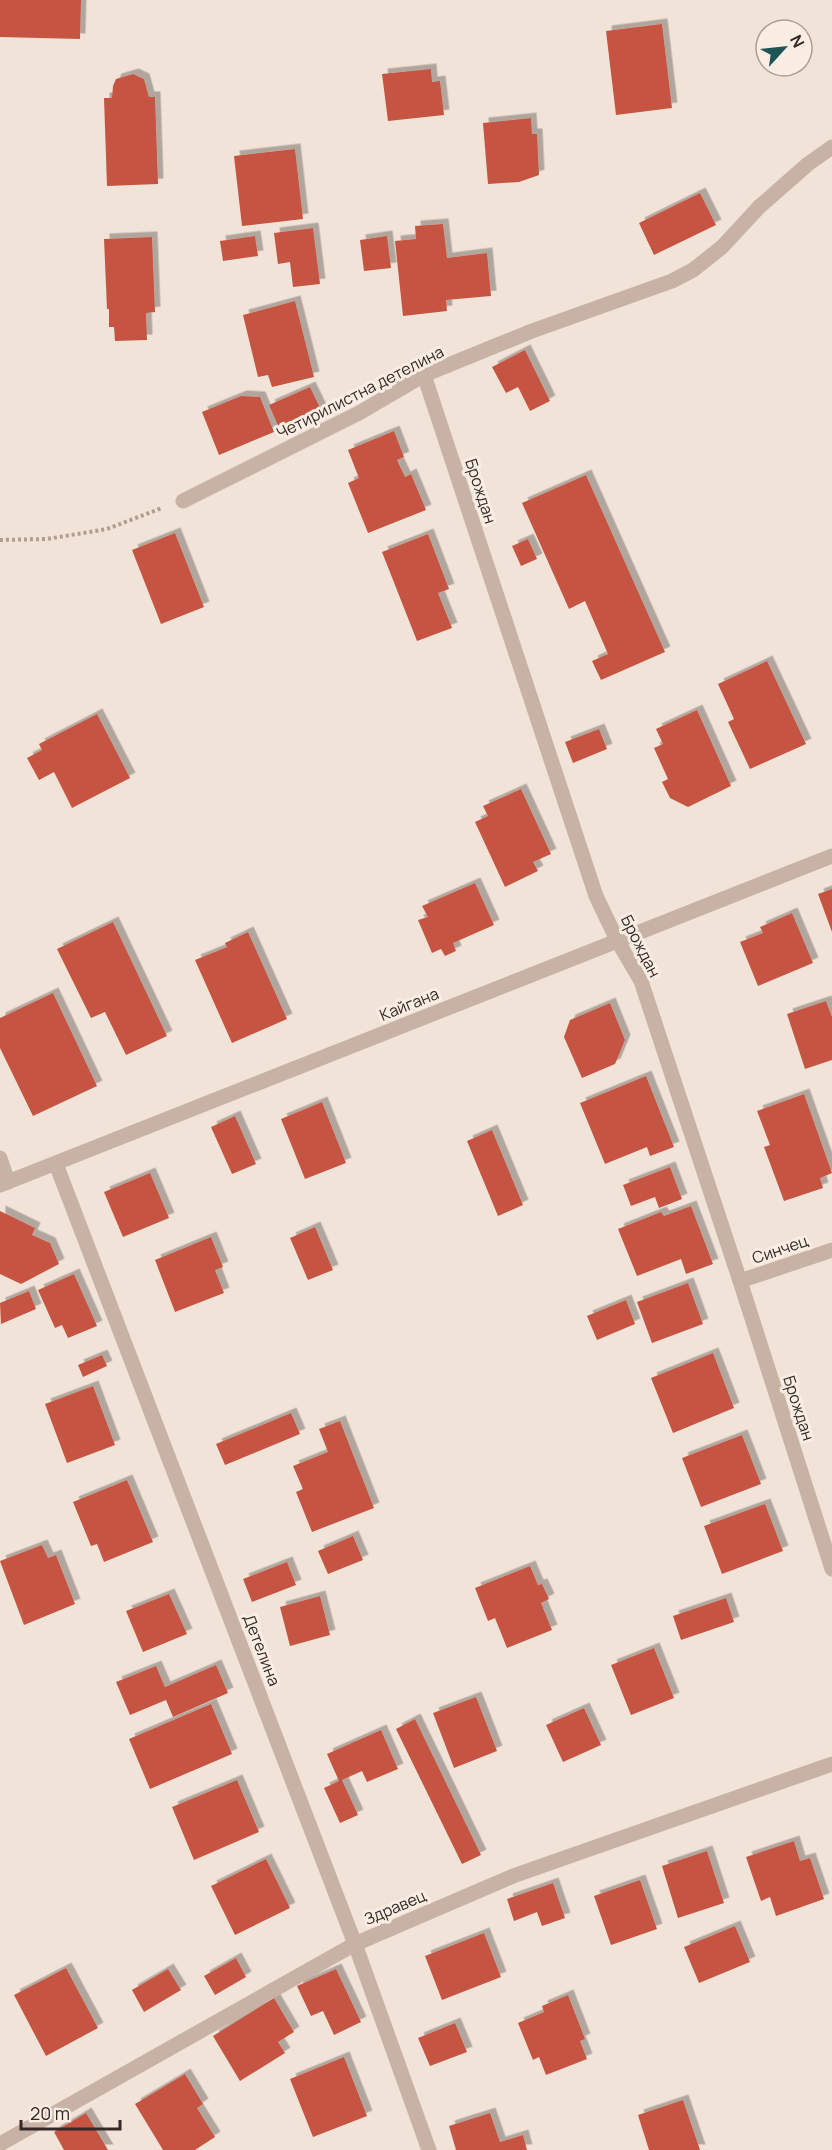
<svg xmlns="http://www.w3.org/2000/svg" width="832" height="2150" viewBox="0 0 832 2150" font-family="Manrope,sans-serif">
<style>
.building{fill:#c55542;filter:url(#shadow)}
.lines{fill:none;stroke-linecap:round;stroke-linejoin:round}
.path{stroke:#b49b8f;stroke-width:4;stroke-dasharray:3 3;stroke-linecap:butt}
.minor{stroke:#c8b2a5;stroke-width:15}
.labels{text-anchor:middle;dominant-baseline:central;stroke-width:6;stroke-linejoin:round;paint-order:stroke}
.street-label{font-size:16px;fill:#342926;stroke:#f9ede4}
</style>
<defs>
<filter id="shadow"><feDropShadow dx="5.5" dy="-5.5" stdDeviation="0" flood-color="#0004"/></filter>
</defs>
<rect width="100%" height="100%" fill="#f1e3d8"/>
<g class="building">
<path d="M 0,0 L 81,0 L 80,39 L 0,37 Z"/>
<path d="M 662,24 L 672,108 L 616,115 L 606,31 Z"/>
<path d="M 431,69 L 432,82 L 440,81 L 444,115 L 388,121 L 382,74 Z"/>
<path d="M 133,74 L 144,79 L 149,97 L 155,97 L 158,184 L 107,186 L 104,98 L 112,98 L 113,86 L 116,79 Z"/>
<path d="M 531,118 L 532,134 L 537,134 L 539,175 L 519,182 L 488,184 L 483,123 Z"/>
<path d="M 295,149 L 303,219 L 242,226 L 234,156 Z"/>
<path d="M 700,193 L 716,225 L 654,255 L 639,223 Z"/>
<path d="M 443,224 L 447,258 L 487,253 L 491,296 L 446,300 L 447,311 L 403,316 L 395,241 L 416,239 L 415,226 Z"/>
<path d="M 313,228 L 320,284 L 293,287 L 290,262 L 278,264 L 274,233 Z"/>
<path d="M 255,236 L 258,256 L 223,261 L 220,241 Z"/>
<path d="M 387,236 L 391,268 L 364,271 L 360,240 Z"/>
<path d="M 152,237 L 155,312 L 146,313 L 147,340 L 115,341 L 114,327 L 109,327 L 109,309 L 107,309 L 104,239 Z"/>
<path d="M 295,301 L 314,377 L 272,387 L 268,375 L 258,377 L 243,315 Z"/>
<path d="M 525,350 L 550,401 L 530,411 L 518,387 L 506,393 L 492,367 Z"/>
<path d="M 310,387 L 322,412 L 280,430 L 269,405 Z"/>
<path d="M 241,396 L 260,397 L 274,432 L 219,455 L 202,412 Z"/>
<path d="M 394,431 L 404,457 L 397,460 L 405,477 L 411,474 L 426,510 L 368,533 L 348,483 L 359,478 L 348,450 Z"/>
<path d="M 586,475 L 665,652 L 601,680 L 592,661 L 608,654 L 585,601 L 569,609 L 522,503 Z"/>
<path d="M 175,533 L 204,607 L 161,624 L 132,550 Z"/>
<path d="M 428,534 L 449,589 L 438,593 L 452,628 L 417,641 L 382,552 Z"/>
<path d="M 528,539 L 537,559 L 521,566 L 512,546 Z"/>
<path d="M 767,661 L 806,744 L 750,769 L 728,722 L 734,719 L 718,684 Z"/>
<path d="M 697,710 L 731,786 L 688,807 L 670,798 L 662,782 L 668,779 L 654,748 L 663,744 L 656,729 Z"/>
<path d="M 97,714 L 130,778 L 72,808 L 54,772 L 39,780 L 27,758 L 42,750 L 39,744 Z"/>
<path d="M 599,729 L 607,749 L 573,763 L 565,742 Z"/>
<path d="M 521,789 L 551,854 L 533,862 L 538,871 L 505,887 L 475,822 L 488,816 L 483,806 Z"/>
<path d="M 475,883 L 494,925 L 453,943 L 456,951 L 445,956 L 441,949 L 432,953 L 418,920 L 428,917 L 422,906 Z"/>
<path d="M 832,889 L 832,932 L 818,894 Z"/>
<path d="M 792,913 L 813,963 L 758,986 L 740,942 L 763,933 L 760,927 Z"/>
<path d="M 113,922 L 167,1036 L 126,1055 L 105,1012 L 91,1018 L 57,949 Z"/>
<path d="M 248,932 L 287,1019 L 232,1043 L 195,960 L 227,947 L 225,943 Z"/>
<path d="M 53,993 L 97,1086 L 33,1116 L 0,1048 L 0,1018 Z"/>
<path d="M 826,1001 L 832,1017 L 832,1060 L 805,1069 L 787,1014 Z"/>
<path d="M 610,1003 L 625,1040 L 615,1064 L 582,1078 L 564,1037 L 570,1020 Z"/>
<path d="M 646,1076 L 674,1147 L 650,1156 L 647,1147 L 605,1164 L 580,1103 Z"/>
<path d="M 804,1094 L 832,1173 L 820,1178 L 823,1188 L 784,1201 L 764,1147 L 770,1145 L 757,1111 Z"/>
<path d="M 322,1102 L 346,1163 L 305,1179 L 281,1119 Z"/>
<path d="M 235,1116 L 256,1164 L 232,1174 L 211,1127 Z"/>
<path d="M 492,1130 L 523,1205 L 498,1216 L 467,1141 Z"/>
<path d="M 670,1167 L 682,1199 L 659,1208 L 655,1197 L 631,1206 L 623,1185 Z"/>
<path d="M 150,1173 L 169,1218 L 123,1237 L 104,1192 Z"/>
<path d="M 691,1206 L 713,1264 L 686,1274 L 681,1259 L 637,1276 L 618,1229 L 661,1212 L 664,1216 Z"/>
<path d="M 0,1211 L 35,1228 L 32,1235 L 50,1243 L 59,1264 L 21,1284 L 0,1274 Z"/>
<path d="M 315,1227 L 333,1270 L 308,1280 L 290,1238 Z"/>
<path d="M 211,1237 L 223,1267 L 215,1270 L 224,1293 L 175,1312 L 155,1260 Z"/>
<path d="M 74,1274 L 97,1326 L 68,1338 L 62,1325 L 55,1328 L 38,1290 Z"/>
<path d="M 688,1283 L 703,1324 L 652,1343 L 637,1302 Z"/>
<path d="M 29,1291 L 36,1309 L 1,1324 L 0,1303 Z"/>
<path d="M 626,1300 L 635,1324 L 597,1340 L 587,1316 Z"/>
<path d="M 713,1353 L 734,1408 L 673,1433 L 651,1378 Z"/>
<path d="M 102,1355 L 107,1366 L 83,1377 L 78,1365 Z"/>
<path d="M 93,1386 L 115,1445 L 67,1463 L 45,1404 Z"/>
<path d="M 291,1413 L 300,1434 L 225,1465 L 216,1444 Z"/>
<path d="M 340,1421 L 374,1508 L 312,1532 L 296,1492 L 303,1489 L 293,1466 L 328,1452 L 319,1429 Z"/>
<path d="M 742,1435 L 761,1484 L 701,1507 L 682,1458 Z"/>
<path d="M 127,1480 L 153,1542 L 104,1562 L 97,1544 L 91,1546 L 73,1502 Z"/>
<path d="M 765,1504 L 783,1551 L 722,1574 L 704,1526 Z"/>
<path d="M 353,1536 L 363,1560 L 328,1574 L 318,1551 Z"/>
<path d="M 42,1545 L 48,1558 L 56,1555 L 75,1604 L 24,1625 L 0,1561 Z"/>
<path d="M 287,1562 L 296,1585 L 252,1602 L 243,1579 Z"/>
<path d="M 530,1566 L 538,1585 L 542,1584 L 549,1599 L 541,1603 L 552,1630 L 507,1648 L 495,1618 L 488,1621 L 475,1588 Z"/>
<path d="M 169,1594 L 187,1634 L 143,1652 L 126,1611 Z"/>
<path d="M 320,1596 L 330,1635 L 290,1646 L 280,1607 Z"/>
<path d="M 726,1598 L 734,1622 L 681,1640 L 673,1616 Z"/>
<path d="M 654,1648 L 674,1698 L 631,1715 L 611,1665 Z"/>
<path d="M 216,1665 L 228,1693 L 173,1717 L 166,1700 L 130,1715 L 116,1682 L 156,1666 L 165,1687 Z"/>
<path d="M 476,1697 L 497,1751 L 454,1768 L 433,1713 Z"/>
<path d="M 211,1704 L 232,1754 L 150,1789 L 129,1739 Z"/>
<path d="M 584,1708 L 601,1745 L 563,1762 L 546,1725 Z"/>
<path d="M 415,1719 L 481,1855 L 462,1864 L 396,1729 Z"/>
<path d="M 381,1730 L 398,1769 L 367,1782 L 362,1771 L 342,1780 L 358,1815 L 340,1823 L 324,1788 L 339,1781 L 327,1754 Z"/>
<path d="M 237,1780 L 259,1832 L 194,1860 L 172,1807 Z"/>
<path d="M 794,1841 L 800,1861 L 810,1858 L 824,1899 L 776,1916 L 770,1897 L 761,1901 L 746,1857 Z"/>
<path d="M 707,1851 L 724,1903 L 678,1918 L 662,1866 Z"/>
<path d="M 266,1859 L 290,1908 L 235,1935 L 211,1886 Z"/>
<path d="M 640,1880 L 657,1929 L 611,1945 L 594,1896 Z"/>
<path d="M 553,1883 L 565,1918 L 542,1926 L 537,1912 L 514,1921 L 507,1899 Z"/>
<path d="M 735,1926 L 750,1962 L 699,1983 L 684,1947 Z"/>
<path d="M 484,1933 L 501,1977 L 442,2000 L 425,1956 Z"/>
<path d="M 236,1958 L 246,1977 L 215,1995 L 204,1976 Z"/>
<path d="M 66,1968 L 98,2028 L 46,2056 L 14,1995 Z"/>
<path d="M 168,1969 L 181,1990 L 144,2012 L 132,1990 Z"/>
<path d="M 336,1969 L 361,2022 L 334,2035 L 323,2011 L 311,2016 L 297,1986 Z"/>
<path d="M 568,1995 L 585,2039 L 580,2041 L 587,2059 L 546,2075 L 539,2057 L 533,2060 L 518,2023 L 544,2012 L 542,2006 Z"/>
<path d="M 274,1998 L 294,2032 L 278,2042 L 285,2053 L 240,2081 L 213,2036 Z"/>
<path d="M 455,2023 L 467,2052 L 430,2066 L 418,2038 Z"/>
<path d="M 344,2057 L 367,2116 L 313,2137 L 290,2079 Z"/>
<path d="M 185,2074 L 203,2104 L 197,2108 L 215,2137 L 195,2150 L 163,2150 L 135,2104 Z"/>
<path d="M 683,2100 L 700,2150 L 649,2150 L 638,2115 Z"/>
<path d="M 86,2113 L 108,2150 L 64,2150 L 54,2132 Z"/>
<path d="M 490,2113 L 500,2142 L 523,2135 L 527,2150 L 456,2150 L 449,2126 Z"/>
</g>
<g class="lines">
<path class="path" d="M 0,540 L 47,539 L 107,529 L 162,508"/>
<g class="minor">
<path d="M 424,375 L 596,896 L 617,940 L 641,981 L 740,1281 L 832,1569"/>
<path d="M 183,501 L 359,413 L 424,375 L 532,331 L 672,281 L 693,270 L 722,247 L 759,207 L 808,164 L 832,147"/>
<path d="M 0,1158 L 8,1182"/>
<path d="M 56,1164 L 355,1944 L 429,2150"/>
<path d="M 0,1185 L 832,856"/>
<path d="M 740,1281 L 832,1250"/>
<path d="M 0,2144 L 355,1944 L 513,1876 L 832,1764"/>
</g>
</g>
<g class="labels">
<g class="street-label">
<text transform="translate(360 392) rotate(-27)">Четирилистна детелина</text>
<text transform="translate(481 491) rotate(72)">Брождан</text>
<text transform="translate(641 946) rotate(63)">Брождан</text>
<text transform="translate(409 1004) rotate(-22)">Кайгана</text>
<text transform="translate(780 1249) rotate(-19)">Синчец</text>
<text transform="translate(799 1408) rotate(72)">Брождан</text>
<text transform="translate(262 1650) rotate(69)">Детелина</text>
<text transform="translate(395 1907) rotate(-23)">Здравец</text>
</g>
</g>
<g transform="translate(784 48) rotate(63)"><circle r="28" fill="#f9ede4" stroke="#aa9f98" stroke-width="1.5"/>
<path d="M0-4.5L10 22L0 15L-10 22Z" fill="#1c5553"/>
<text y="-9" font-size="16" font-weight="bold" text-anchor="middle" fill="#342926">N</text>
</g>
<path d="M21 2120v9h99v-9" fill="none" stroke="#342926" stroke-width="3"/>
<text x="30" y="2120" font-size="18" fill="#342926" stroke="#f9ede4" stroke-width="4.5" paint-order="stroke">20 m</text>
</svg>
